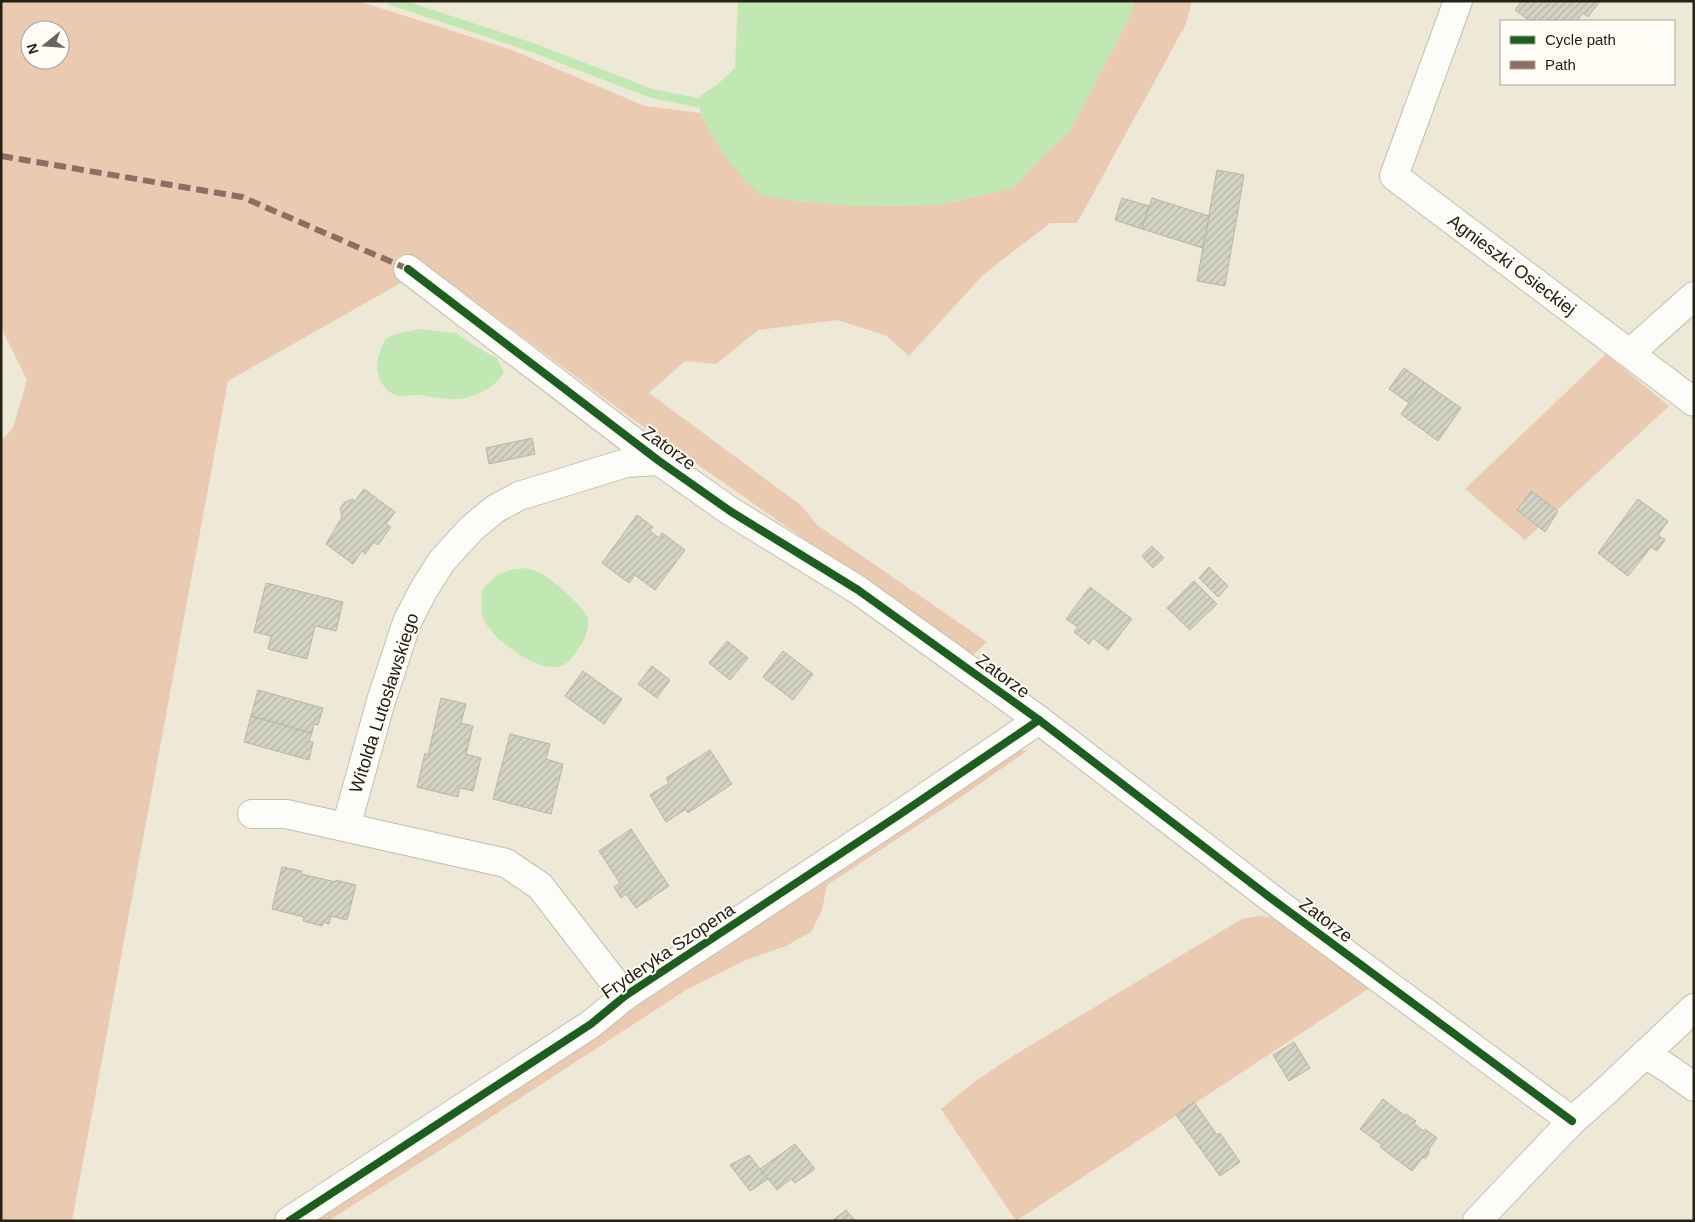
<svg xmlns="http://www.w3.org/2000/svg" width="1695" height="1222" viewBox="0 0 1695 1222" font-family="Helvetica,sans-serif">
<style>
.grass{fill:#ebcab2;fill-rule:evenodd}
.water{fill:#c1e8b3}
.lines{fill:none;stroke-linecap:round;stroke-linejoin:round}
.stream{stroke:#c1e8b3;stroke-width:9}
.building{fill:url(#building-hatch);stroke:#b6b5a7}
.minor-casing{stroke:#c3bfb0;stroke-width:30}
.minor{stroke:#fcfcf9;stroke-width:28}
.quiet{stroke:#8d6e63;stroke-width:6;stroke-dasharray:12 6;stroke-linecap:butt}
.cycleway-casing{stroke:#fefcf5;stroke-width:11}
.cycleway{stroke:#1b5e20;stroke-width:8}
.labels{text-anchor:middle;dominant-baseline:central;stroke-width:4;stroke-linejoin:round;paint-order:stroke}
.street-label{font-size:18px;fill:#252114;stroke:#fefcf5}
</style>
<defs>
<pattern id="building-hatch" width="6" height="6" patternUnits="userSpaceOnUse" patternTransform="scale(1.25)"><rect width="6" height="6" fill="#d3d3c4"/><path d="M-1 1l2-2M0 6l6-6M5 7l2-2" fill="none" stroke="#b5b5a8"/></pattern>
</defs>
<rect width="100%" height="100%" fill="#eee9d6"/>
<g class="grass">
<path d="M 1,1 L 358,1 L 512,50 L 645,106 L 700,113 L 724,155 L 795,201 L 855,206 L 939,205 L 1013,188 L 1044,155 L 1069,132 L 1127,23 L 1135,1 L 1192,1 L 1186,24 L 1077,223 L 1050,223 L 983,275 L 909,356 L 887,336 L 838,320 L 758,330 L 716,364 L 685,361 L 649,393 L 802,506 L 817,525 L 987,642 L 972,656 L 638,423 L 429,267 L 228,381 L 72,1221 L 1,1221 L 1,441 L 13,428 L 27,380 L 1,327 ZM 30,30 L 60,30 L 60,60 L 30,60 Z"/>
<path d="M 1606,354 L 1669,406 L 1525,540 L 1465,489 Z"/>
<path d="M 1028,750 L 964,795 L 827,885 L 822,910 L 811,932 L 786,946 L 746,960 L 686,990 L 456,1140 L 328,1221 L 304,1221 L 1013,752 Z"/>
<path d="M 1259,916 L 1279,918 L 1373,986 L 1016,1221 L 941,1109 L 977,1080 L 1016,1054 L 1242,919 Z"/>
</g>
<g class="water">
<path d="M 738,1 L 1135,1 L 1127,23 L 1069,132 L 1044,155 L 1013,188 L 939,205 L 855,206 L 795,201 L 761,195 L 744,180 L 724,155 L 700,113 L 700,96 L 718,84 L 735,68 Z"/>
<path d="M 419,329 L 455,333 L 485,352 L 497,358 L 504,372 C 496,387 476,397 459,399 C 446,400 432,397 420,395 C 413,394 407,397 401,396 C 387,396 376,378 377,365 C 378,356 382,347 385,339 L 396,334 Z"/>
<path d="M 524,568 C 530,569 537,571 542,574 C 552,580 582,605 587,616 C 591,626 585,639 579,648 C 574,655 570,663 561,666 C 538,674 493,640 484,620 C 480,612 482,598 482,590 C 497,573 502,571 524,568 Z"/>
</g>
<g class="lines">
<path class="stream" d="M 392,1 L 534,48 L 650,93 L 699,103"/>
</g>
<g class="building">
<path d="M 1522,1 L 1600,1 L 1588,17 L 1583,13 L 1577,21 L 1530,21 L 1515,10 Z"/>
<path d="M 1217,170 L 1244,175 L 1225,286 L 1197,281 Z"/>
<path d="M 1122,198 L 1149,206 L 1142,229 L 1115,220 Z"/>
<path d="M 1152,198 L 1209,216 L 1203,248 L 1142,229 Z"/>
<path d="M 1404,368 L 1424,382 L 1409,403 L 1389,389 Z"/>
<path d="M 1424,382 L 1461,408 L 1438,441 L 1401,414 Z"/>
<path d="M 532,438 L 535,454 L 489,464 L 486,448 Z"/>
<path d="M 364,489 L 395,512 L 386,524 L 391,527 L 378,545 L 374,542 L 365,554 L 362,551 L 353,564 L 326,544 L 342,517 L 340,508 L 345,502 L 353,499 L 355,501 Z"/>
<path d="M 1531,491 L 1558,511 L 1545,532 L 1517,510 Z"/>
<path d="M 1638,499 L 1668,521 L 1658,535 L 1665,540 L 1657,551 L 1651,547 L 1628,576 L 1598,553 Z"/>
<path d="M 637,515 L 653,527 L 650,531 L 659,538 L 662,533 L 685,550 L 655,590 L 635,575 L 629,583 L 602,563 Z"/>
<path d="M 1152,546 L 1164,558 L 1153,568 L 1142,556 Z"/>
<path d="M 1209,567 L 1228,586 L 1218,597 L 1199,578 Z"/>
<path d="M 1194,581 L 1217,604 L 1190,630 L 1167,608 Z"/>
<path d="M 266,583 L 343,602 L 336,631 L 315,626 L 307,659 L 268,649 L 271,636 L 254,632 Z"/>
<path d="M 1090,587 L 1132,619 L 1108,650 L 1093,638 L 1089,644 L 1074,632 L 1078,627 L 1066,619 Z"/>
<path d="M 727,641 L 748,658 L 730,680 L 709,663 Z"/>
<path d="M 783,651 L 813,674 L 793,700 L 763,677 Z"/>
<path d="M 652,666 L 670,680 L 657,698 L 638,684 Z"/>
<path d="M 583,671 L 622,699 L 604,724 L 565,696 Z"/>
<path d="M 258,690 L 323,708 L 318,725 L 314,724 L 312,733 L 251,716 Z"/>
<path d="M 441,698 L 466,704 L 461,723 L 473,726 L 466,754 L 481,758 L 473,791 L 460,788 L 458,797 L 417,787 L 425,753 L 428,755 Z"/>
<path d="M 251,716 L 312,733 L 309,741 L 313,742 L 309,760 L 244,742 Z"/>
<path d="M 510,734 L 550,744 L 546,759 L 563,764 L 551,814 L 493,799 Z"/>
<path d="M 710,750 L 732,784 L 688,813 L 686,809 L 666,822 L 650,795 L 669,783 L 666,778 Z"/>
<path d="M 631,829 L 669,886 L 636,908 L 626,894 L 621,898 L 614,887 L 620,883 L 599,851 Z"/>
<path d="M 282,867 L 302,871 L 301,874 L 336,882 L 336,880 L 356,885 L 347,920 L 331,916 L 329,924 L 323,922 L 322,926 L 303,921 L 304,917 L 272,909 Z"/>
<path d="M 1294,1042 L 1310,1068 L 1289,1081 L 1273,1055 Z"/>
<path d="M 1383,1099 L 1405,1116 L 1406,1114 L 1416,1121 L 1414,1123 L 1423,1131 L 1425,1129 L 1437,1138 L 1429,1149 L 1429,1153 L 1426,1158 L 1422,1158 L 1412,1171 L 1380,1147 L 1382,1145 L 1360,1129 Z"/>
<path d="M 1194,1102 L 1217,1135 L 1220,1133 L 1240,1162 L 1220,1176 L 1176,1115 Z"/>
<path d="M 795,1144 L 815,1169 L 795,1183 L 791,1179 L 777,1190 L 760,1169 Z"/>
<path d="M 749,1155 L 768,1179 L 750,1191 L 730,1165 Z"/>
<path d="M 846,1210 L 855,1221 L 832,1221 Z"/>
</g>
<g class="lines">
<g class="minor-casing">
<g id="minor">
<path d="M 1458,1 L 1394,176 L 1694,402"/>
<path d="M 408,269 L 659,461 L 730,511 L 858,590 L 1039,720 L 1272,899 L 1572,1121"/>
<path d="M 1630,353 L 1694,296"/>
<path d="M 252,814 L 286,814 L 506,863 L 540,886 L 625,996"/>
<path d="M 346,827 L 381,701 L 407,622 L 423,591 L 441,562 L 471,529 L 495,509 L 519,496 L 626,463 L 659,461"/>
<path d="M 1645,1054 L 1669,1069 L 1694,1087"/>
<path d="M 289,1221 L 591,1024 L 625,996 L 899,815 L 1039,720"/>
<path d="M 1477,1221 L 1572,1121 L 1605,1092 L 1694,1008"/>
</g>
</g>
<use href="#minor" class="minor"/>
<path class="quiet" d="M 1,156 L 242,197 L 408,269"/>
<g class="cycleway-casing">
<g id="cycleway">
<path d="M 408,269 L 659,461 L 730,511 L 858,590 L 1039,720 L 1272,899 L 1572,1121"/>
<path d="M 289,1221 L 591,1024 L 625,996 L 899,815 L 1039,720"/>
</g>
</g>
<use href="#cycleway" class="cycleway"/>
</g>
<g class="labels">
<g class="street-label">
<text transform="translate(1512 265) rotate(37)">Agnieszki Osieckiej</text>
<text transform="translate(669 448) rotate(36)">Zatorze</text>
<text transform="translate(1003 676) rotate(36)">Zatorze</text>
<text transform="translate(384 703) rotate(-72)">Witolda Lutosławskiego</text>
<text transform="translate(1326 920) rotate(37)">Zatorze</text>
<text transform="translate(668 951) rotate(-34)">Fryderyka Szopena</text>
</g>
</g>
<rect width="1695" height="1222" fill="none" stroke="#252114" stroke-width="5"/>
<rect x="1500" y="20" width="175" height="65" fill="#fefcf5" stroke="#a7a49b"/>
<rect x="1510" y="36" width="25" height="8" fill="#1b5e20" stroke="#a7a49b"/>
<text x="1545" y="45" font-size="15" fill="#252114">Cycle path</text>
<rect x="1510" y="61" width="25" height="8" fill="#8d6e63" stroke="#a7a49b"/>
<text x="1545" y="70" font-size="15" fill="#252114">Path</text>
<g transform="translate(45 45) rotate(253)"><circle r="24" fill="#fefcf5" stroke="#a7a49b"/>
<path d="M0-4L9 19L0 12L-9 19Z" fill="#6b6758"/>
<text y="-8" font-size="14" font-weight="bold" text-anchor="middle" fill="#252114">N</text>
</g>
</svg>
